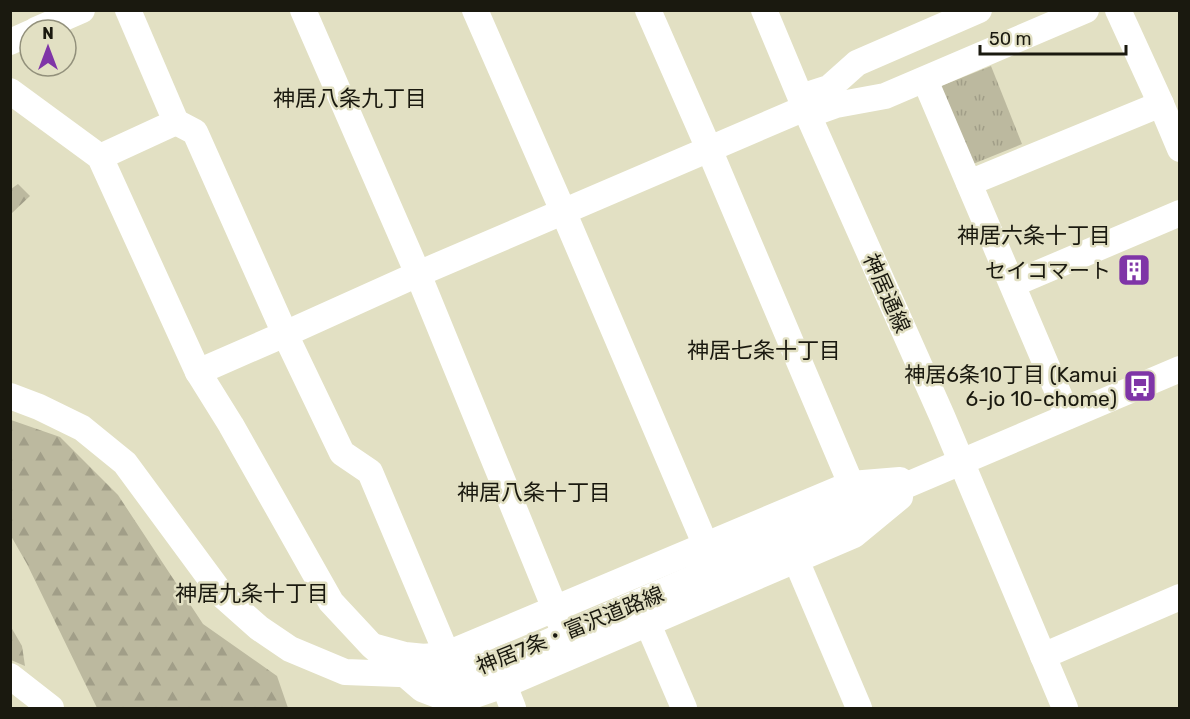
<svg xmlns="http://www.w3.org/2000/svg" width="1190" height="719" viewBox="0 0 1190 719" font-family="Rubik,'Noto Sans JP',sans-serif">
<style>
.forest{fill:url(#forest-firs)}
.park{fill:url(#park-tufts)}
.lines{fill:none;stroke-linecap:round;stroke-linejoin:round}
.minor{stroke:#fff;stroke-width:26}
.labels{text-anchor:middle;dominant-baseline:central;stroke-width:5;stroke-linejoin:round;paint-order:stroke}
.poi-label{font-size:21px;fill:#1a190f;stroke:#e2e0c3;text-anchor:end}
.street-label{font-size:21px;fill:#1a190f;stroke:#e2e0c3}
.neighbourhood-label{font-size:22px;fill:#1a190f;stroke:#e2e0c3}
</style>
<defs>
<pattern id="forest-firs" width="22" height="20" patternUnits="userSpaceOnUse" patternTransform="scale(1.5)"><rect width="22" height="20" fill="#bcb99f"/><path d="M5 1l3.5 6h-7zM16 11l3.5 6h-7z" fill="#a19e88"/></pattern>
<pattern id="park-tufts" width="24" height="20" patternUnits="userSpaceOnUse" patternTransform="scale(1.5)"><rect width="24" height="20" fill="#bcb99f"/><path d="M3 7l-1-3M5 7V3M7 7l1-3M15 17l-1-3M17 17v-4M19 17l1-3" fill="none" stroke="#a19e88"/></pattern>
</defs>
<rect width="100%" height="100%" fill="#e2e0c3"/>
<g class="forest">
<path d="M 18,184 L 30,196 L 11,214 L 11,189 Z"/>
<path d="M 11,420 L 60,437 L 118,495 L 203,624 L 277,676 L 288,708 L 97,708 L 27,564 L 11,536 Z"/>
<path d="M 11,627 L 22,646 L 25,666 L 11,660 Z"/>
</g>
<path class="park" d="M 991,66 L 1022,144 L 973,164 L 941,86 Z"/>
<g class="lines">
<g class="minor">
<path d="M 303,10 L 418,274 L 551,599 L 554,609 L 572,649"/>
<path d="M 475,10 L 563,211 L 706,546"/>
<path d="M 648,10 L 709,149 L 851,484"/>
<path d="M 764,10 L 805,108 L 942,416 L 1065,708"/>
<path d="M 1118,10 L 1161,104 L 1180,149"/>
<path d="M 36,30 L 82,10"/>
<path d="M 10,42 L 30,33"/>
<path d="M 925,80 L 1068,416"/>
<path d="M 10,91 L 100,157 L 198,372 L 231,425 L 331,602 L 372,646 L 422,689 L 451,700 L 469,697 L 504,685 L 854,535 L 900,497"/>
<path d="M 801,97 L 829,88 L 857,63 L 979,10"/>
<path d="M 808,115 L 836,105 L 885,96 L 1086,10"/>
<path d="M 176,122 L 195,132 L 285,334 L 342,453 L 370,472 L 443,645 L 464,686"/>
<path d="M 100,157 L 176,122 L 128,10"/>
<path d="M 969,183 L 1161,104"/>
<path d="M 1013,284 L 1180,213"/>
<path d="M 198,372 L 285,334 L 418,274 L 805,108"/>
<path d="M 10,396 L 39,407 L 82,428 L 125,463 L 223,596 L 259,628 L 290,649 L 345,672 L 426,675 L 464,673 L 505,661 L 820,522 L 1180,369"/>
<path d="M 796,560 L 859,708"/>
<path d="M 648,624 L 684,708"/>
<path d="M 376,647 L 405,655 L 425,657 L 447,654 L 851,484 L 900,480"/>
<path d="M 1043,656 L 1180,597"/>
<path d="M 10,676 L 51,708"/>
<path d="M 504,685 L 513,708"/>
</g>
</g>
<defs>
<g id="building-square" transform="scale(1.725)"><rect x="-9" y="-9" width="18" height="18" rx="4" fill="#7f35a7" stroke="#e2e0c3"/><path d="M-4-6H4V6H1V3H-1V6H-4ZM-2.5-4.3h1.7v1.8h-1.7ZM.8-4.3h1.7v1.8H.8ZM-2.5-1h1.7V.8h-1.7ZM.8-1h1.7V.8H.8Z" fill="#fff"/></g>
<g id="bus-square" transform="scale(1.725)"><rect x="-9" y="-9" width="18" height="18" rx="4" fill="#7f35a7" stroke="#e2e0c3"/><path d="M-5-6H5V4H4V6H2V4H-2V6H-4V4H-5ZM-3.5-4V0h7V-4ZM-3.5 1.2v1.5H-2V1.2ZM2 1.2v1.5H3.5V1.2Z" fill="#fff"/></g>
</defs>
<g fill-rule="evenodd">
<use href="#building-square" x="1134" y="270"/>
<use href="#bus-square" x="1140" y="386"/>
</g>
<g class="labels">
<g class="poi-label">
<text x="1111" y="270">セイコマート</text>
<text x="1117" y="374">神居6条10丁目 (Kamui<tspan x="1117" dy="24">6-jo 10-chome)</tspan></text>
</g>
<g class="street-label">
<text transform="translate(887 293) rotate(66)">神居通線</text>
<text transform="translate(570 630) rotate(-22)">神居7条・富沢道路線</text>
</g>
<g class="neighbourhood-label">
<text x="350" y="98">神居八条九丁目</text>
<text x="1034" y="235">神居六条十丁目</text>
<text x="764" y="350">神居七条十丁目</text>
<text x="534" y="492">神居八条十丁目</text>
<text x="252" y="593">神居九条十丁目</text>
</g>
</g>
<rect width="1190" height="719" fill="none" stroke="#1a190f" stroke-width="24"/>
<g transform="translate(48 48)"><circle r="28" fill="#e2e0c3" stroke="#92907b" stroke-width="1.5"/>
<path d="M0-4.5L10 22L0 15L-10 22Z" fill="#7f35a7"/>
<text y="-9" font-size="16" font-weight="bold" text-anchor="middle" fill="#1a190f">N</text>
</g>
<path d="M980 45v9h146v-9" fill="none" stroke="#1a190f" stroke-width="3"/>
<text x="989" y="45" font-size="18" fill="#1a190f" stroke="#e2e0c3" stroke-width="4.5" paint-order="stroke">50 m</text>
</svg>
